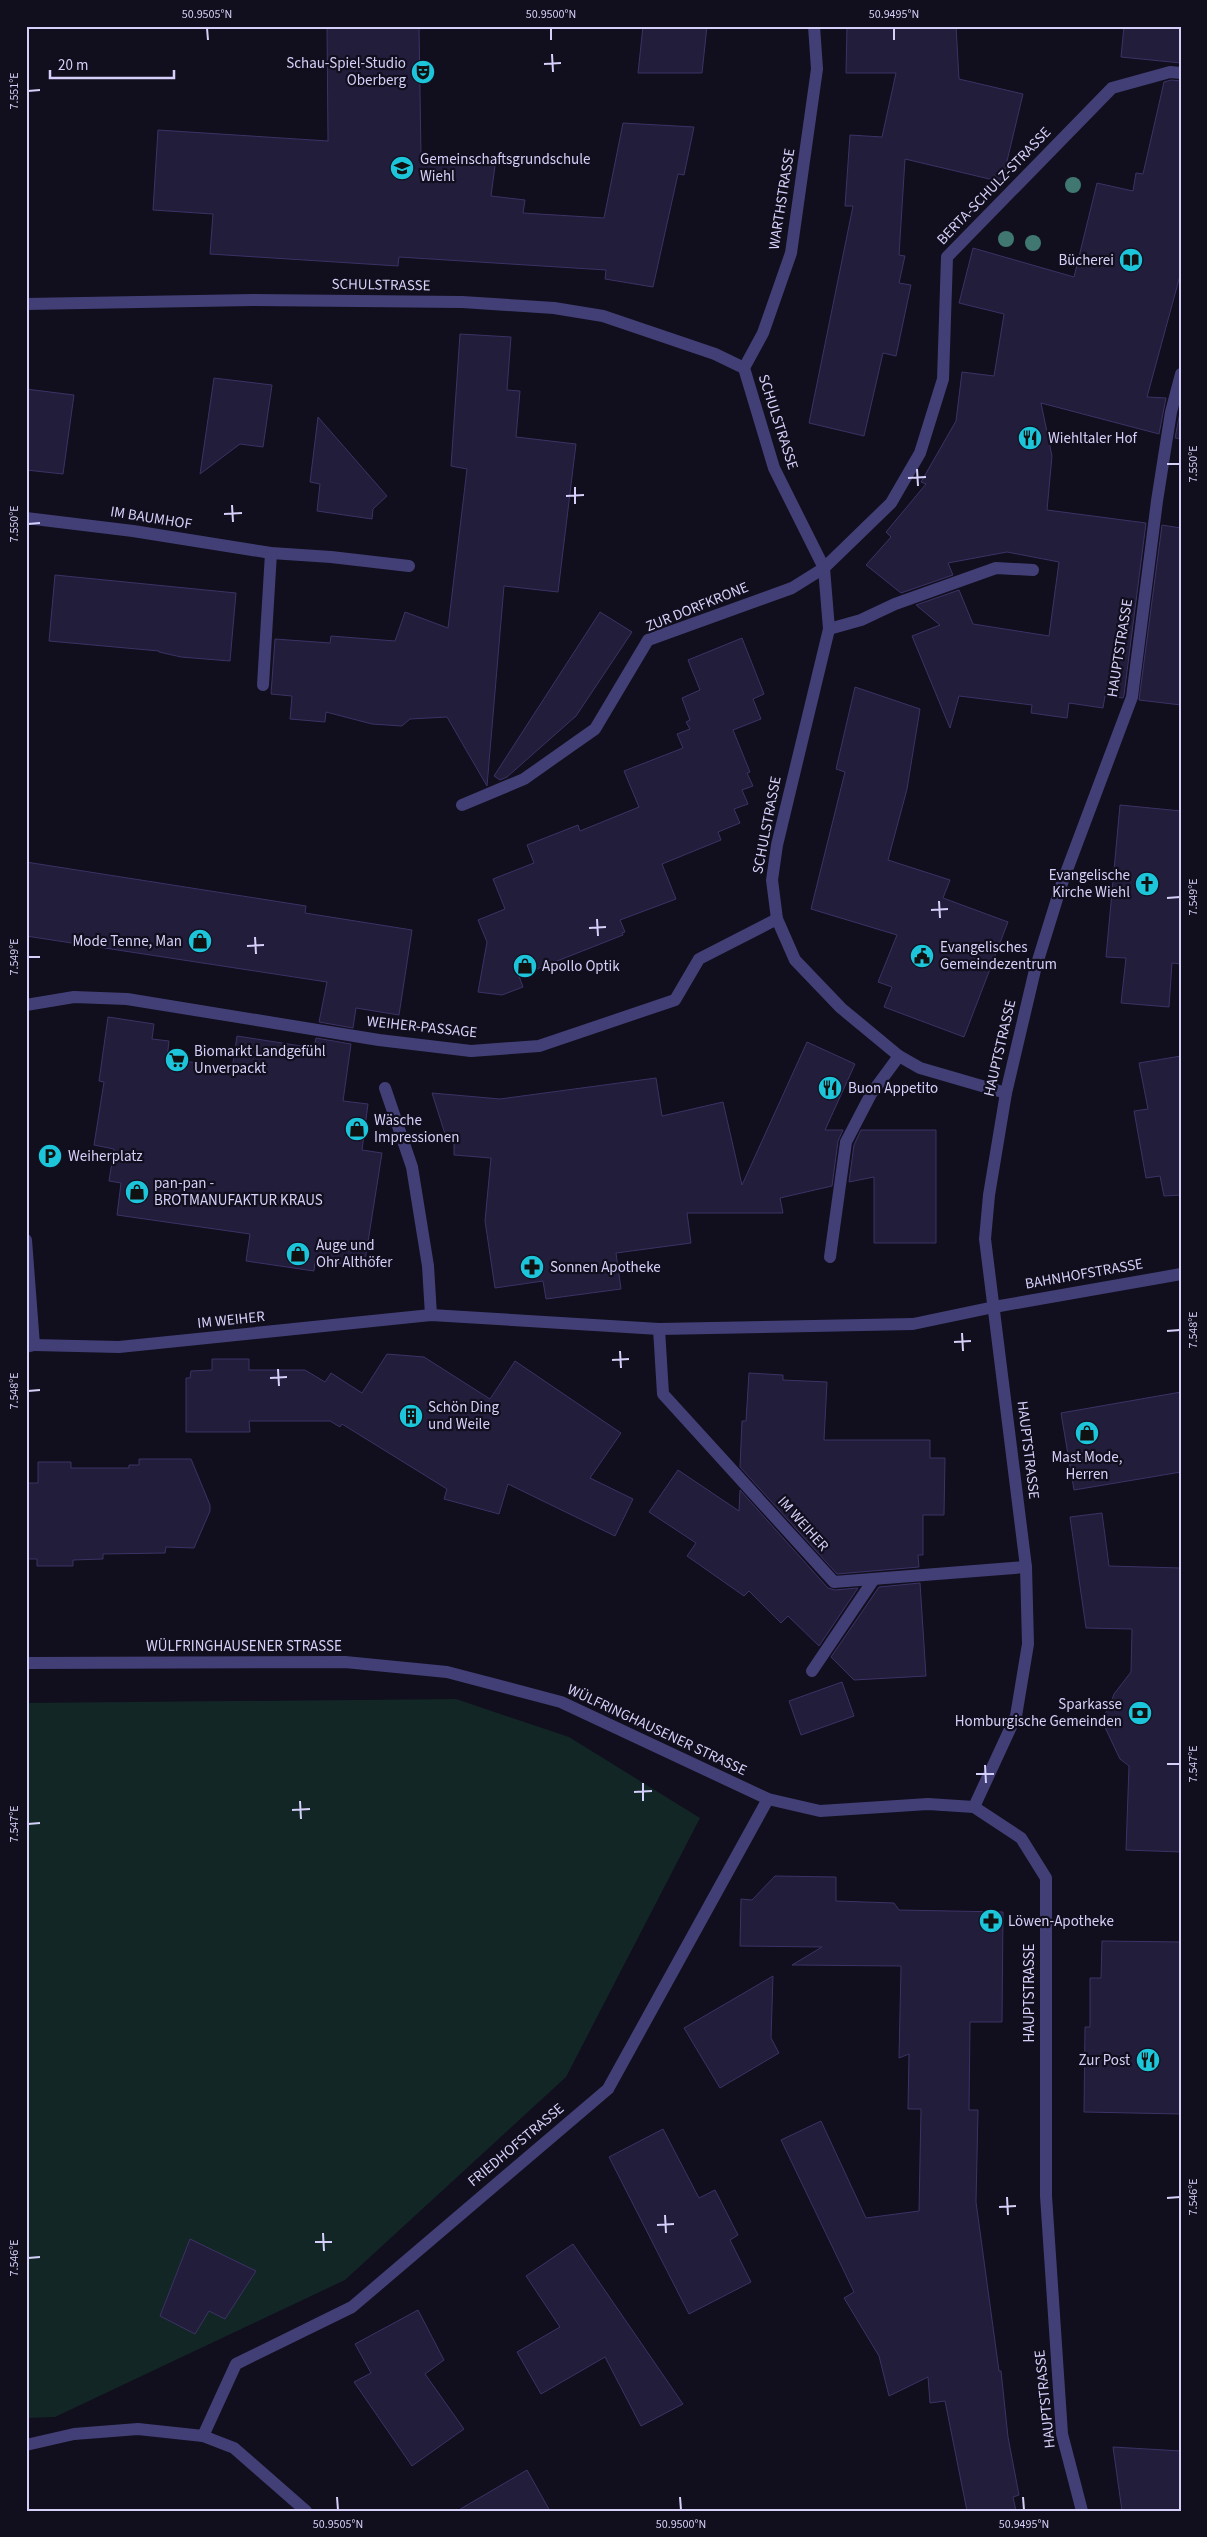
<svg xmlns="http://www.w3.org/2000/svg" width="1207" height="2537" viewBox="0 0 1207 2537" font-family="'Source Sans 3',sans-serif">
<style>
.green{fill:#122626}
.building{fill:#231d3c;stroke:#3c3265}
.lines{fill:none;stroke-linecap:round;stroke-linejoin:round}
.service{stroke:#423f76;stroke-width:12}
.pedestrian{stroke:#423f76;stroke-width:12}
.minor{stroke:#423f76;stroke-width:12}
.tertiary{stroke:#423f76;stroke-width:12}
.tree{fill:#407871}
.ticks{fill:none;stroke:#d5d0f9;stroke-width:2}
.labels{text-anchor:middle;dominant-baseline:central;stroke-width:4.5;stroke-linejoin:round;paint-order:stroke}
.poi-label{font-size:15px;fill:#d5d0f9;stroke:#110e1d;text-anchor:start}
.street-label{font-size:15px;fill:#d5d0f9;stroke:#110e1d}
.neatline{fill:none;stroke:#d5d0f9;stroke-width:2}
.ticks-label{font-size:12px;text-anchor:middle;fill:#d5d0f9}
</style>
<rect width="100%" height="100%" fill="#110e1d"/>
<path class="green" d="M 456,1699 L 569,1737 L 700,1818 L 566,2077 L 345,2280 L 55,2417 L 26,2418 L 26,1703 Z"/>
<g class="building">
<path d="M 327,26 L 419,26 L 421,156 L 495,166 L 491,196 L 525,200 L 523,213 L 604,218 L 623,123 L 694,127 L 684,175 L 678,174 L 653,287 L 605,279 L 606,270 L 399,257 L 398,266 L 210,254 L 213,214 L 153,210 L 158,130 L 328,141 Z"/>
<path d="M 643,26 L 707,26 L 702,73 L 638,73 Z"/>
<path d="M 847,26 L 956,26 L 959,79 L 1023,94 L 1002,182 L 905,159 L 899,255 L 905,256 L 899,283 L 911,285 L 896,356 L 883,353 L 864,436 L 809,423 L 853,206 L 845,206 L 850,135 L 882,137 L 896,73 L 846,73 Z"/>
<path d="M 1124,26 L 1181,26 L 1181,63 L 1121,57 Z"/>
<path d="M 1171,80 L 1181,81 L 1181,272 L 1147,397 L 1166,398 L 1159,434 L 1041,403 L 1052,456 L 1047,510 L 1146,523 L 1124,695 L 1123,698 L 1105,696 L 1103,708 L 1069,703 L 1067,718 L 1031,713 L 1032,705 L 959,696 L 950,728 L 912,636 L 940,625 L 916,605 L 959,590 L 973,624 L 1049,636 L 1059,562 L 1007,552 L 948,563 L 953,575 L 901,593 L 866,565 L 891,537 L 886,532 L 926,484 L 921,482 L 956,421 L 962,372 L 994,376 L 1004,314 L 959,303 L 973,248 L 1074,277 L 1097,183 L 1133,191 L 1136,173 L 1143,174 L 1164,82 Z"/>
<path d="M 460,334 L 511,337 L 507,390 L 520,391 L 516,437 L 576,444 L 558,592 L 504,586 L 487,786 L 447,717 L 410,719 L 402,726 L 372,724 L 326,712 L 325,722 L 290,719 L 292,696 L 271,694 L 275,639 L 330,643 L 331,636 L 395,641 L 405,612 L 448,628 L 467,469 L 451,466 Z"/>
<path d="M 214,378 L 272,385 L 263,447 L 240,444 L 200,474 Z"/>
<path d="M 26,389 L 74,395 L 63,474 L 26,470 Z"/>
<path d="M 1181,407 L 1181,439 L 1175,438 Z"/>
<path d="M 318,417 L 387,496 L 373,509 L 372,519 L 317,511 L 320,484 L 310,482 Z"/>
<path d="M 1162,525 L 1181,528 L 1181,705 L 1139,700 Z"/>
<path d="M 55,575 L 236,593 L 230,661 L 181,657 L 159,652 L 159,651 L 49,641 Z"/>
<path d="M 600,612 L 632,632 L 576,716 L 507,777 L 500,780 L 494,776 Z"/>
<path d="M 742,638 L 764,694 L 753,699 L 761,719 L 733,730 L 750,772 L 747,773 L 753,786 L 742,790 L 748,804 L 734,809 L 740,823 L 718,832 L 721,840 L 662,864 L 676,899 L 620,920 L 625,932 L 622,933 L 623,935 L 519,976 L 523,987 L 502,995 L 478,992 L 487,942 L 478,920 L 505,909 L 493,879 L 534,863 L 527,845 L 578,825 L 580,831 L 639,807 L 624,771 L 683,748 L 677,734 L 690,729 L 686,722 L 690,720 L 682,698 L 700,690 L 688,660 Z"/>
<path d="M 855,687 L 920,709 L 907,789 L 888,860 L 950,880 L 943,898 L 1008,922 L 964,1037 L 884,1007 L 892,987 L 878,982 L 897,935 L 811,909 L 845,772 L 836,769 Z"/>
<path d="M 1120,805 L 1181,811 L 1181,964 L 1172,963 L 1169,1007 L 1121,1003 L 1126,958 L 1106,957 Z"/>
<path d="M 26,862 L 306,906 L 305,913 L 412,930 L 399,1015 L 356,1008 L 353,1028 L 319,1022 L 327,982 L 26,936 Z"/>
<path d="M 108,1017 L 154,1024 L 152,1039 L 169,1041 L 167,1058 L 232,1069 L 237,1036 L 314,1048 L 316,1038 L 351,1044 L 343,1101 L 368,1104 L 362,1150 L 382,1153 L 364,1267 L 315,1260 L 314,1271 L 246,1261 L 250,1234 L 117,1215 L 121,1183 L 109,1181 L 114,1149 L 94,1145 L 104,1082 L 99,1081 Z"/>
<path d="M 807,1042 L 855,1064 L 825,1130 L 843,1130 L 838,1141 L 832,1186 L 780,1198 L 783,1213 L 687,1213 L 691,1243 L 616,1253 L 621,1289 L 546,1299 L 543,1281 L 495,1288 L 485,1221 L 491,1158 L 454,1155 L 454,1135 L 445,1134 L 432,1093 L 500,1099 L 656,1078 L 662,1116 L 723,1102 L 742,1185 Z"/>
<path d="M 1181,1056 L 1181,1195 L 1164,1196 L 1160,1176 L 1146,1178 L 1134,1111 L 1148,1109 L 1139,1063 Z"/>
<path d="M 861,1130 L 936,1130 L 936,1243 L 874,1243 L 874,1177 L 849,1182 L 854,1145 Z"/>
<path d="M 387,1354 L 424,1357 L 490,1399 L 515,1361 L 621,1433 L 590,1478 L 633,1499 L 615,1536 L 508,1484 L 499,1514 L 444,1499 L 447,1489 L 342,1424 L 340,1427 L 330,1421 L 249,1421 L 250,1432 L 186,1432 L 186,1378 L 190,1378 L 191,1371 L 212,1370 L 212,1359 L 249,1359 L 249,1370 L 305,1370 L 325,1382 L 331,1373 L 362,1393 Z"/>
<path d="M 749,1373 L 783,1375 L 783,1380 L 827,1382 L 824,1440 L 930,1440 L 930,1458 L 945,1458 L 944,1515 L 923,1515 L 923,1555 L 918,1555 L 919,1567 L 837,1574 L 740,1467 L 742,1421 L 746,1421 Z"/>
<path d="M 1181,1392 L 1181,1472 L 1074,1490 L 1061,1413 Z"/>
<path d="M 139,1459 L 191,1459 L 210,1505 L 210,1511 L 194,1548 L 166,1547 L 165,1553 L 103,1554 L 103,1559 L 73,1560 L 73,1566 L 37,1566 L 37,1559 L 26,1559 L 26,1483 L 38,1483 L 38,1462 L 71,1462 L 71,1468 L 129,1468 L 129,1465 L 139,1465 Z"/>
<path d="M 678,1470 L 739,1511 L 740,1490 L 828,1588 L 835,1590 L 858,1588 L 819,1646 L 788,1616 L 781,1623 L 749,1591 L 744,1596 L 687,1556 L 696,1543 L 649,1512 Z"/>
<path d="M 1102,1513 L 1109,1566 L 1181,1568 L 1181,1852 L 1126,1850 L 1129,1766 L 1120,1759 L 1101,1719 L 1109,1708 L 1114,1694 L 1131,1672 L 1132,1629 L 1086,1628 L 1070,1517 Z"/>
<path d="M 920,1583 L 926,1676 L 854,1680 L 831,1657 L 879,1587 Z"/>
<path d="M 842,1682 L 854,1716 L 801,1735 L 789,1701 Z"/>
<path d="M 775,1876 L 836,1877 L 836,1901 L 894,1903 L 899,1910 L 1003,1912 L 1002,2022 L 970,2022 L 969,2110 L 978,2110 L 976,2202 L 999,2371 L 1001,2371 L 1008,2437 L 1019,2495 L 1013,2497 L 1016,2511 L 967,2511 L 945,2401 L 930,2403 L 928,2377 L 889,2396 L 879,2356 L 844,2298 L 854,2292 L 781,2140 L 821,2121 L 866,2218 L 919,2211 L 921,2109 L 908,2109 L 909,2054 L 899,2058 L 901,1966 L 792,1965 L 822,1947 L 740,1946 L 741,1899 L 752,1900 Z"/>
<path d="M 1102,1941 L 1181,1942 L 1181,2114 L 1084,2112 L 1085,2027 L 1090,2027 L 1090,1978 L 1101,1978 Z"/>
<path d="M 773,1976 L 771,2038 L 779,2053 L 720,2088 L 684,2028 Z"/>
<path d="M 663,2129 L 699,2198 L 715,2190 L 738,2235 L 730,2240 L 751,2282 L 689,2314 L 609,2157 Z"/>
<path d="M 190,2239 L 256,2271 L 225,2319 L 209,2311 L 195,2334 L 160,2316 Z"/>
<path d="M 573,2244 L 683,2404 L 641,2426 L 605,2357 L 541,2394 L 517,2352 L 560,2327 L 526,2276 Z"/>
<path d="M 418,2310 L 444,2360 L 425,2374 L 464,2429 L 412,2466 L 354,2382 L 371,2373 L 355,2344 Z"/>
<path d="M 1113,2447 L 1181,2451 L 1181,2511 L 1122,2511 Z"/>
<path d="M 527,2470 L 550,2511 L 457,2511 Z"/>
</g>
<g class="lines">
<g class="service">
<path d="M 829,629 L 861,620 L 895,604 L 996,568 L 1033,570"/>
<path d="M 812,1671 L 874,1579"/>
</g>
<path class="pedestrian" d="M 26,1005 L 74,997 L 127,999 L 379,1040 L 471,1051"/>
<g class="minor">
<path d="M 26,304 L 253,300 L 462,302 L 554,308 L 603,316 L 715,354 L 744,368 L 774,468 L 824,568 L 829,629 L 777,845 L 772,880 L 777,919 L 795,960 L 841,1008 L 899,1056 L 920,1068 L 1006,1093"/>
<path d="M 744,368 L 763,333 L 791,253 L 817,69 L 814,26"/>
<path d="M 26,518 L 133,531 L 271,553 L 331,557 L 409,566"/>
<path d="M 263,685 L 271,553"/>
<path d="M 462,805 L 524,779 L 595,729 L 648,640 L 792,588 L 824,568 L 891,503 L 920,453 L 943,379 L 947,257 L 1112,88 L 1170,72 L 1181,73"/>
<path d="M 471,1051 L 539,1046 L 675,1000 L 699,959 L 777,919"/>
<path d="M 385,1088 L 412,1167 L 428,1266 L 431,1315"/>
<path d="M 26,1240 L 34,1345 L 26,1347"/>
<path d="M 830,1257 L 846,1142 L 871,1094 L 899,1056"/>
<path d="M 659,1329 L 663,1394 L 834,1582 L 1026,1567"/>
<path d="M 34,1345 L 119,1347 L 431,1315 L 659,1329 L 913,1324 L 994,1307"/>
<path d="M 203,2436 L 234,2448 L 306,2511"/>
<path d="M 26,2445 L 74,2434 L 138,2429 L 203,2436 L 236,2364 L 352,2307 L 608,2089 L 768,1799"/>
</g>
<g class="tertiary">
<path d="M 994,1307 L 1181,1274"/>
<path d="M 26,1663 L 345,1662 L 447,1672 L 561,1702 L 768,1799 L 820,1811 L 928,1804 L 974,1807 L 1021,1838 L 1046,1878 L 1046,2196 L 1062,2434 L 1082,2511"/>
<path d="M 974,1807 L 1016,1716 L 1028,1644 L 1026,1567 L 985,1239 L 989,1195 L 1006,1093 L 1035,970 L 1061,886 L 1132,697 L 1157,501 L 1171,412 L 1181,374"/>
</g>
</g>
<g class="tree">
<circle cx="1073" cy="185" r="8"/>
<circle cx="1006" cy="239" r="8"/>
<circle cx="1033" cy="243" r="8"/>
</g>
<path class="ticks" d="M 207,28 L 208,40M 551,28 L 551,40M 894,28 L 894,40M 552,54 L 553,72M 544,64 L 561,63M 28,91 L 40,90M 1167,464 L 1180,464M 917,469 L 918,486M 908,478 L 926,477M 575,487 L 575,504M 566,496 L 584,495M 232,505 L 233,522M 224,514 L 242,513M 28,524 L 40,523M 1167,898 L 1180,897M 939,901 L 940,918M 931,910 L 948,909M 597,919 L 598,936M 589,928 L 606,927M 255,937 L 256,954M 247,946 L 264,945M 28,957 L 40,957M 1167,1331 L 1180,1330M 962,1333 L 963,1351M 954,1342 L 971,1341M 620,1351 L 621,1368M 612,1360 L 629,1359M 278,1369 L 279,1386M 270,1378 L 287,1377M 28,1391 L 40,1390M 1167,1764 L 1180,1764M 985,1765 L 986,1783M 976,1774 L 994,1774M 643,1783 L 643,1801M 634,1792 L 652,1791M 300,1801 L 301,1819M 292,1810 L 310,1809M 28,1824 L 40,1823M 1007,2197 L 1008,2215M 1167,2198 L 1180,2197M 999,2207 L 1016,2206M 665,2215 L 666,2233M 657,2225 L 674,2224M 323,2233 L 324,2251M 315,2242 L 332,2242M 28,2258 L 40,2257M 337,2497 L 338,2510M 680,2497 L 681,2510M 1023,2497 L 1024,2510"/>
<defs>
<g id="theatre-disc" transform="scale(1.25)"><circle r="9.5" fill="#1cc5da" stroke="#110e1d"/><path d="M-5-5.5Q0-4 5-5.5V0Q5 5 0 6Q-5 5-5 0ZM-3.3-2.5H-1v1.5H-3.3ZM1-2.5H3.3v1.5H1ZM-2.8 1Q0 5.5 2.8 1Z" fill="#111"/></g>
<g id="school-disc" transform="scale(1.25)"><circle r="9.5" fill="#1cc5da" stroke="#110e1d"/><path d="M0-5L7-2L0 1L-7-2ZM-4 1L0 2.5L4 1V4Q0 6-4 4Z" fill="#111"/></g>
<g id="library-disc" transform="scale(1.25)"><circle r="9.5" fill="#1cc5da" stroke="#110e1d"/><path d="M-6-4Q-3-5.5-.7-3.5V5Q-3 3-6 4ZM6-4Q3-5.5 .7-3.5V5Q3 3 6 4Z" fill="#111"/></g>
<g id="restaurant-disc" transform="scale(1.25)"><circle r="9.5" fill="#1cc5da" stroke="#110e1d"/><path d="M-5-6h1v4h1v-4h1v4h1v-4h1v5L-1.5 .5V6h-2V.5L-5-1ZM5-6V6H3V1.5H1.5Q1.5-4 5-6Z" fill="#111"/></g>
<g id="church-disc" transform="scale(1.25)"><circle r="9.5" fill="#1cc5da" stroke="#110e1d"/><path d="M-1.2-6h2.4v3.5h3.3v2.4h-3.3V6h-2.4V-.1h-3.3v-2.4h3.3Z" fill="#111"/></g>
<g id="shop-disc" transform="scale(1.25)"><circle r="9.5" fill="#1cc5da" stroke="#110e1d"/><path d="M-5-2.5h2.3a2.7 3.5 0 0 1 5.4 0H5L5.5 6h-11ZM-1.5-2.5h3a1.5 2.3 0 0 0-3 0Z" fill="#111"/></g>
<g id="civic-disc" transform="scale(1.25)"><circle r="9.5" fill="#1cc5da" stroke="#110e1d"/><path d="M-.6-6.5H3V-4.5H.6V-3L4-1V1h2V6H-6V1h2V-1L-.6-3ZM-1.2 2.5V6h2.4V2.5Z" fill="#111"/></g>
<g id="supermarket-disc" transform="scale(1.25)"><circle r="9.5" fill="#1cc5da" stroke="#110e1d"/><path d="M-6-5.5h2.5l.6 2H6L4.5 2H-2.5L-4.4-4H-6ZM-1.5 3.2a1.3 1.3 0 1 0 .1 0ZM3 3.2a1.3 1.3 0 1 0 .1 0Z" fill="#111"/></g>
<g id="parking-disc" transform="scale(1.25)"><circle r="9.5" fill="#1cc5da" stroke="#110e1d"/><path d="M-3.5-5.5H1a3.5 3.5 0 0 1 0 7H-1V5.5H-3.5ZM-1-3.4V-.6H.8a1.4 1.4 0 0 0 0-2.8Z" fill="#111"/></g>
<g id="pharmacy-disc" transform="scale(1.25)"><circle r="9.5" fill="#1cc5da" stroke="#110e1d"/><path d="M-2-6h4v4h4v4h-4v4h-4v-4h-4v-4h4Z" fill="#111"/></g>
<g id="building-disc" transform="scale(1.25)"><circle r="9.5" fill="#1cc5da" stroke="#110e1d"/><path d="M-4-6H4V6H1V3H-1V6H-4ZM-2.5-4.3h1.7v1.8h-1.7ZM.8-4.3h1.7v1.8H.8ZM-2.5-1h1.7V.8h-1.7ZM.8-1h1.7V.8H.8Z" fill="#111"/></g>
<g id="bank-disc" transform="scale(1.25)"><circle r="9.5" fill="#1cc5da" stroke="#110e1d"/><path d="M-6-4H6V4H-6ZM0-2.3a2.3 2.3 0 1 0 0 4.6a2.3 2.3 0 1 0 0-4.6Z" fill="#111"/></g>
</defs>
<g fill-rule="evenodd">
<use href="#theatre-disc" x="423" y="72"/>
<use href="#school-disc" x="402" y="168"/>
<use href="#library-disc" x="1131" y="260"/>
<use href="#restaurant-disc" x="1030" y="438"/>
<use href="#church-disc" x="1147" y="884"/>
<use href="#shop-disc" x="200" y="941"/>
<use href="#civic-disc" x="922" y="956"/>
<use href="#shop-disc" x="525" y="966"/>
<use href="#supermarket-disc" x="177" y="1060"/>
<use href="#restaurant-disc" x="830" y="1088"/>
<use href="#shop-disc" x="357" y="1129"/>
<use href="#parking-disc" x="50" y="1156"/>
<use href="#shop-disc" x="137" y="1192"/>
<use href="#shop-disc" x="298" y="1254"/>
<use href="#pharmacy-disc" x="532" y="1267"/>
<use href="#building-disc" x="411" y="1416"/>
<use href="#shop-disc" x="1087" y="1433"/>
<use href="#bank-disc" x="1140" y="1713"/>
<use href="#pharmacy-disc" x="991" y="1921"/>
<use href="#restaurant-disc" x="1148" y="2060"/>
</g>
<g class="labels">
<g class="poi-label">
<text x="406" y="63" text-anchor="end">Schau-Spiel-Studio<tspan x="406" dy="17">Oberberg</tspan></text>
<text x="420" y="159">Gemeinschaftsgrundschule<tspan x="420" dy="17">Wiehl</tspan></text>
<text x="1114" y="260" text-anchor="end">Bücherei</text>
<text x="1048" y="438">Wiehltaler Hof</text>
<text x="1130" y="875" text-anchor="end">Evangelische<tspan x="1130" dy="17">Kirche Wiehl</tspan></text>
<text x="182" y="941" text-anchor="end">Mode Tenne, Man</text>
<text x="940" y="947">Evangelisches<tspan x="940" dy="17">Gemeindezentrum</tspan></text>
<text x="542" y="966">Apollo Optik</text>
<text x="194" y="1051">Biomarkt Landgefühl<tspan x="194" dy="17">Unverpackt</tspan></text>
<text x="848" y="1088">Buon Appetito</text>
<text x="374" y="1120">Wäsche<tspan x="374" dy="17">Impressionen</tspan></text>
<text x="68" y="1156">Weiherplatz</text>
<text x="154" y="1183">pan-pan -<tspan x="154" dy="17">BROTMANUFAKTUR KRAUS</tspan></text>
<text x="316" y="1245">Auge und<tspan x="316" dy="17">Ohr Althöfer</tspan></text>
<text x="550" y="1267">Sonnen Apotheke</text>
<text x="428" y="1407">Schön Ding<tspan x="428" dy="17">und Weile</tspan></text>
<text x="1087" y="1457" text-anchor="middle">Mast Mode,<tspan x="1087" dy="17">Herren</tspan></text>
<text x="1122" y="1704" text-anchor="end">Sparkasse<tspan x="1122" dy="17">Homburgische Gemeinden</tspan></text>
<text x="1008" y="1921">Löwen-Apotheke</text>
<text x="1130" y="2060" text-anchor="end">Zur Post</text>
</g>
<g class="street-label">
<text transform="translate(994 186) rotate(-46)">BERTA-SCHULZ-STRASSE</text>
<text transform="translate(782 199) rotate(-81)">WARTHSTRASSE</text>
<text transform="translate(381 285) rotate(1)">SCHULSTRASSE</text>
<text transform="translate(778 422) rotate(72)">SCHULSTRASSE</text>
<text transform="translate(151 518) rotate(9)">IM BAUMHOF</text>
<text transform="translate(697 607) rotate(-22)">ZUR DORFKRONE</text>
<text transform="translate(1120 648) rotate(-81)">HAUPTSTRASSE</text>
<text transform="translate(767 825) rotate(-79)">SCHULSTRASSE</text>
<text transform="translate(422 1027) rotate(6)">WEIHER-PASSAGE</text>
<text transform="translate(1000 1048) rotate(-77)">HAUPTSTRASSE</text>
<text transform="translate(1084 1274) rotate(-10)">BAHNHOFSTRASSE</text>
<text transform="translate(231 1320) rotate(-6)">IM WEIHER</text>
<text transform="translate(1028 1450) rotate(83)">HAUPTSTRASSE</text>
<text transform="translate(803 1524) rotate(48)">IM WEIHER</text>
<text x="244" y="1646">WÜLFRINGHAUSENER STRASSE</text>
<text transform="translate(657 1730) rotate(25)">WÜLFRINGHAUSENER STRASSE</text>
<text transform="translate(1029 1993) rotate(-90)">HAUPTSTRASSE</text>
<text transform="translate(516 2145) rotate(-40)">FRIEDHOFSTRASSE</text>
<text transform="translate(1045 2399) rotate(-96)">HAUPTSTRASSE</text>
</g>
</g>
<rect width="1207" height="2537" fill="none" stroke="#110e1d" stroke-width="55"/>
<path d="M50 70v8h124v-8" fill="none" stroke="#d5d0f9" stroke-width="2.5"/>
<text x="58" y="70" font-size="15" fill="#d5d0f9" stroke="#110e1d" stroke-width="4" paint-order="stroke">20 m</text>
<rect x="28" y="28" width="1152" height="2482" class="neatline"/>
<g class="ticks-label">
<text x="207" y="18">50.9505°N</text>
<text x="551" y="18">50.9500°N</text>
<text x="894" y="18">50.9495°N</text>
<text transform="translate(14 91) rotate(-90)" y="4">7.551°E</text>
<text transform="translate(1193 464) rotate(-90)" y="4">7.550°E</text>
<text transform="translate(14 524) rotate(-90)" y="4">7.550°E</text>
<text transform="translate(1193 897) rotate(-90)" y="4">7.549°E</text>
<text transform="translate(14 957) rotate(-90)" y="4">7.549°E</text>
<text transform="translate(1193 1330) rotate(-90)" y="4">7.548°E</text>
<text transform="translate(14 1391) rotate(-90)" y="4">7.548°E</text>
<text transform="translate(1193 1764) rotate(-90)" y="4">7.547°E</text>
<text transform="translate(14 1824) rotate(-90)" y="4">7.547°E</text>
<text transform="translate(1193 2197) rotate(-90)" y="4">7.546°E</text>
<text transform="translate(14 2258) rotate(-90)" y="4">7.546°E</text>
<text x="338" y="2528">50.9505°N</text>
<text x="681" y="2528">50.9500°N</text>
<text x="1024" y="2528">50.9495°N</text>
</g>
</svg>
